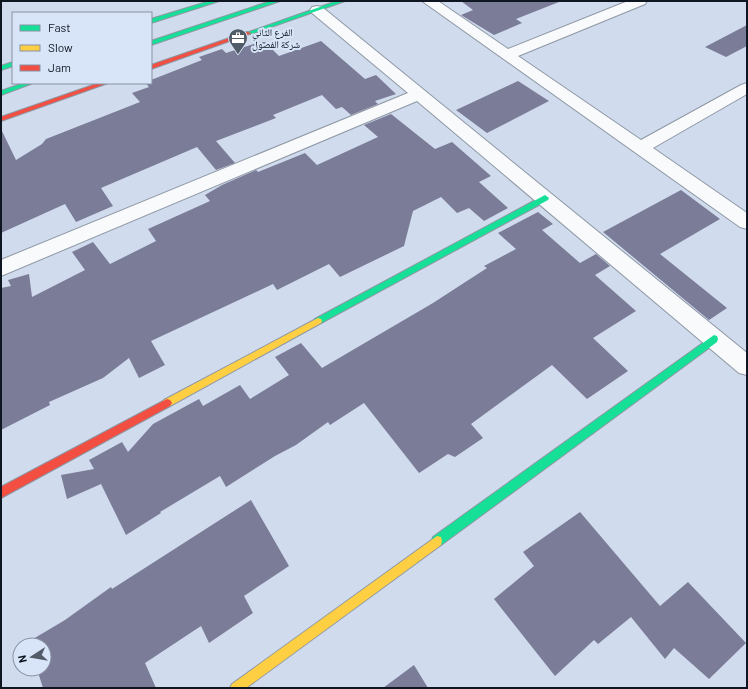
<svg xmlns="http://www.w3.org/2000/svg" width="748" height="689" viewBox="0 0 748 689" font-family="Barlow,'Noto Naskh Arabic',sans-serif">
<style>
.building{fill:#7b7c98}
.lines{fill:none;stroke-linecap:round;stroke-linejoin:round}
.street-casing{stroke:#8e97a4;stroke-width:2}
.fast-casing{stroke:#8e97a4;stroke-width:2}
.slow-casing{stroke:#8e97a4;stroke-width:2}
.jam-casing{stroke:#8e97a4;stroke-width:2}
.street{fill:#f8fafc;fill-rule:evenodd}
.fast{fill:#16e098;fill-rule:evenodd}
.slow{fill:#ffcf43;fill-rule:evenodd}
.jam{fill:#f24e42;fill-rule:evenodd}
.labels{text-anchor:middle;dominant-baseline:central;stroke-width:4;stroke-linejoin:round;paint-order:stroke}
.far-poi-label{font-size:10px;fill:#0e1621;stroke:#d8e5f9;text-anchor:start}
</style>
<rect width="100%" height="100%" fill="#d0dced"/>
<g class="building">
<path d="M 461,1 L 558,1 L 559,2 L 516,19 L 522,23 L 494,35 L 461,15 L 473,10 Z"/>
<path d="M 747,25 L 747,46 L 726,57 L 705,47 Z"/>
<path d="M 321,41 L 365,79 L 376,75 L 396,94 L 375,101 L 378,104 L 351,115 L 342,107 L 336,109 L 322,95 L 273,115 L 276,118 L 216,141 L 235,163 L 216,170 L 197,147 L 101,188 L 113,206 L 76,222 L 65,204 L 1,233 L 1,129 L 16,160 L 42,144 L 46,139 L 140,102 L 132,93 L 149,87 L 146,83 L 151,83 L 151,80 L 202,60 L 199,57 L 222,49 L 226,53 L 260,42 L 265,42 L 279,56 Z"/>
<path d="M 518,81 L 549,101 L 487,133 L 456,110 Z"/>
<path d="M 391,114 L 435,149 L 452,142 L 491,176 L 479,182 L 508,208 L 484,221 L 469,208 L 457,213 L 441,197 L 413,211 L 404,246 L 340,277 L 329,264 L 277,290 L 273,284 L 151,341 L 165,365 L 139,378 L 129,358 L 103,378 L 49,402 L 50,405 L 1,430 L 1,288 L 11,286 L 8,280 L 29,274 L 32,297 L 85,270 L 72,252 L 93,242 L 110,264 L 156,241 L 148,229 L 210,201 L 205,195 L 222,185 L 256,170 L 258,172 L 305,153 L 317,165 L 378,137 L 364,125 Z"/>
<path d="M 681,190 L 720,219 L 660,254 L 727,308 L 709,320 L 603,232 Z"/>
<path d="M 538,212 L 553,224 L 542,230 L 580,263 L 596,254 L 610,266 L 595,275 L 636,311 L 593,338 L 628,371 L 587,399 L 552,365 L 471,424 L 483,438 L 455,457 L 448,454 L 419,473 L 364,403 L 330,425 L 328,422 L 296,445 L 275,456 L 226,487 L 220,476 L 160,512 L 161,513 L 126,535 L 101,484 L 67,499 L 61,475 L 94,469 L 89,460 L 122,442 L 128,452 L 153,424 L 199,399 L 203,406 L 240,385 L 250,399 L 289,375 L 275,357 L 301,343 L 322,368 L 433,303 L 487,268 L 484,266 L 516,249 L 498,233 Z"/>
<path d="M 251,500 L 289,566 L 244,596 L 253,613 L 209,643 L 201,626 L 145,663 L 156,688 L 43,688 L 37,669 L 44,669 L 44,645 L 29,645 L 28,642 L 65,620 L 111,587 L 112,589 Z"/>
<path d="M 580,512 L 660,606 L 688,582 L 746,643 L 709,679 L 674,648 L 665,659 L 631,617 L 598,644 L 594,640 L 555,676 L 494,599 L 534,566 L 523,552 Z"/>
<path d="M 414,665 L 428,688 L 383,688 Z"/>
</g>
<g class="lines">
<g class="street-casing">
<g id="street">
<path d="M 422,1 L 438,1 L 508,49 L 628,1 L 647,1 L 645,4 L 518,56 L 641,140 L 741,85 L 747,83 L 747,94 L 653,148 L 747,213 L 747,229 L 740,227 Z"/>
<path d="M 317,6 L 322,7 L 747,353 L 747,375 L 739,373 L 417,101 L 1,276 L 1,260 L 408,93 L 312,13 L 310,10 L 312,7 Z"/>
</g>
</g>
<g class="fast-casing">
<g id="fast">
<path d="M 210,1 L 219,1 L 151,23 L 151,19 Z"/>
<path d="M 271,1 L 280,1 L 151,45 L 151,41 Z"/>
<path d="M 337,1 L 345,1 L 251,34 L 246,33 Z"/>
<path d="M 13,62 L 13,66 L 1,70 L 1,66 Z"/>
<path d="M 24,83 L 33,83 L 1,95 L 1,91 Z"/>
<path d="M 545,195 L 549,198 L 548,200 L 321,323 L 315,323 L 314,321 L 315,319 Z"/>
<path d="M 714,335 L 717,336 L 718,339 L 717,342 L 441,545 L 437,546 L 433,545 L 432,541 L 433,537 Z"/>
</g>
</g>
<g class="slow-casing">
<g id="slow">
<path d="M 318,318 L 321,319 L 322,321 L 321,323 L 170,406 L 167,407 L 164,406 L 162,403 L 164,400 Z"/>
<path d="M 437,536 L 441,537 L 442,541 L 441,545 L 246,688 L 230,688 L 232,684 Z"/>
</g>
</g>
<g class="jam-casing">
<g id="jam">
<path d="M 247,32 L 252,33 L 151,69 L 151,65 Z"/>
<path d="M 99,83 L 108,83 L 1,121 L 1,117 Z"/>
<path d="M 167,399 L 170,400 L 172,403 L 170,406 L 1,498 L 1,487 Z"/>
</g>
</g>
<use href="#street" class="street"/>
<use href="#fast" class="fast"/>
<use href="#slow" class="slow"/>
<use href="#jam" class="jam"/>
</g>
<defs>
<g id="office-pin" transform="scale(1)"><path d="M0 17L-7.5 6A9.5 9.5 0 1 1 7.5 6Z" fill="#525b68" stroke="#d8e5f9"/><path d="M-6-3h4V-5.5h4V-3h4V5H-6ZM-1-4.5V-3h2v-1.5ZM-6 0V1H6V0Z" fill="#fff"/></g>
</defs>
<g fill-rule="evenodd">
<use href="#office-pin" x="238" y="38"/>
</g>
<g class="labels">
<g class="far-poi-label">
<text x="252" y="32">الفرع الثاني<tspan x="252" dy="12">شركة الفصول</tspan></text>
</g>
</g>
<rect width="748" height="689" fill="none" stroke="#0e1621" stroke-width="4"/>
<rect x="12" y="12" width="140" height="72" fill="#d8e5f9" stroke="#8792a3"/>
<rect x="20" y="25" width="20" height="6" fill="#16e098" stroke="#8792a3"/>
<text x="48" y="32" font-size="12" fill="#0e1621">Fast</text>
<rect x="20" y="45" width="20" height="6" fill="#ffcf43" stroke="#8792a3"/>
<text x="48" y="52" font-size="12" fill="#0e1621">Slow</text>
<rect x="20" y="65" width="20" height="6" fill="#f24e42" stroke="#8792a3"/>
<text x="48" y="72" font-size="12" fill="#0e1621">Jam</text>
<g transform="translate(32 657) rotate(258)"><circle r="19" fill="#d8e5f9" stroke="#8792a3"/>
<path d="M0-3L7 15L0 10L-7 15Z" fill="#525b68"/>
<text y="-6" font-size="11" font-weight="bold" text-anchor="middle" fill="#0e1621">N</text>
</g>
</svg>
